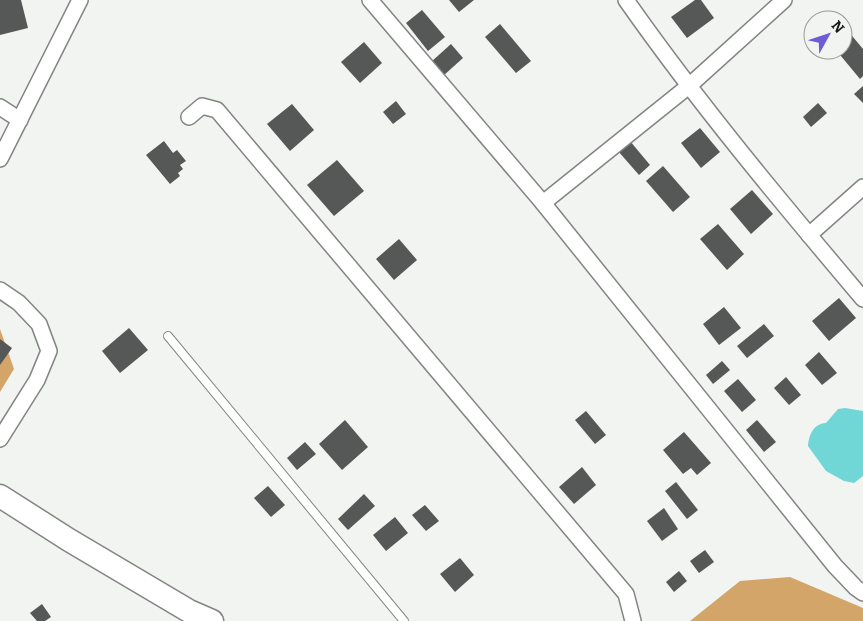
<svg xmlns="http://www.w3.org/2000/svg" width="863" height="621" viewBox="0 0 863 621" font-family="Bitter,serif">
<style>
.forest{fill:#d3a568}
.water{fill:#70d6d6}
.building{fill:#555856}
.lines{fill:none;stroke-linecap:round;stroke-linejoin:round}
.lane-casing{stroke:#838582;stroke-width:10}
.street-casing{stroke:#838582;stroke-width:18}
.secondary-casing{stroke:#838582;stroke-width:25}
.lane{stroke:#fff;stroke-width:8}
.street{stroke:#fff;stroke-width:15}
.secondary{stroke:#fff;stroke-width:22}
</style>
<rect width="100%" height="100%" fill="#f2f4f1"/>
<g class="forest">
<path d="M 0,329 L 14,369 L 0,392 Z"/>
<path d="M 790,577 L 863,608 L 863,621 L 690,621 L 740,581 Z"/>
</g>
<path class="water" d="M 845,408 L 863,411 L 863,476 L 854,483 L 844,481 L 826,471 L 808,446 C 809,435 813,424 826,423 L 838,409 Z"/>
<g class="building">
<path d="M 0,0 L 21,0 L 28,28 L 0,35 Z"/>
<path d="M 449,0 L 474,0 L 459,12 Z"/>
<path d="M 695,0 L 701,0 L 714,18 L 687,38 L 671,17 Z"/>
<path d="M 422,10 L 445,37 L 428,51 L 406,23 Z"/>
<path d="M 500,24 L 531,61 L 516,73 L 485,37 Z"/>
<path d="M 843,25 L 863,49 L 863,76 L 860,79 L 836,50 L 843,50 Z"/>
<path d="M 364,42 L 382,63 L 360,83 L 341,62 Z"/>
<path d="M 451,44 L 463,58 L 443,76 L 431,62 Z"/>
<path d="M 863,86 L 863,103 L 854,94 Z"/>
<path d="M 396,101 L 406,114 L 393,124 L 383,112 Z"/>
<path d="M 818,103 L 827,113 L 811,127 L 803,117 Z"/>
<path d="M 292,104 L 314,130 L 290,151 L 267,124 Z"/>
<path d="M 700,128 L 720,152 L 701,168 L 681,143 Z"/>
<path d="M 164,141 L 173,153 L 177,150 L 186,161 L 180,165 L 183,169 L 178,173 L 180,176 L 170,184 L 146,155 Z"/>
<path d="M 630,141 L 650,165 L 639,175 L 618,151 Z"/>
<path d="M 337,160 L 364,191 L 334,216 L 307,185 Z"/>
<path d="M 663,166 L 690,197 L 673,212 L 646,181 Z"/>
<path d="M 752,190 L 773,214 L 751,234 L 730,209 Z"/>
<path d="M 718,224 L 744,254 L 727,270 L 700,239 Z"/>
<path d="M 399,239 L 417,260 L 394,280 L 376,259 Z"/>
<path d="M 839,298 L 856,318 L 829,341 L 812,321 Z"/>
<path d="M 724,307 L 741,328 L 719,345 L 703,324 Z"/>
<path d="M 764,324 L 774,336 L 747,358 L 737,346 Z"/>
<path d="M 129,328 L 148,350 L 120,373 L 102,351 Z"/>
<path d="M 0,339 L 12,348 L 0,365 Z"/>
<path d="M 819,352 L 837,373 L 822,385 L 805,365 Z"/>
<path d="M 722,361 L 730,370 L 713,384 L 706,375 Z"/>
<path d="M 786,377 L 801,395 L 789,405 L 774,388 Z"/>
<path d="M 738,379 L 756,400 L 742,412 L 724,391 Z"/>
<path d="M 586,411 L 606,435 L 595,444 L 575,420 Z"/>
<path d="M 345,420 L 368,447 L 342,470 L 319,444 Z"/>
<path d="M 757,420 L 776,442 L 764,452 L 746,430 Z"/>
<path d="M 684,432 L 711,463 L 697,475 L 691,468 L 683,474 L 663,450 Z"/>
<path d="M 305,442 L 316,454 L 297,470 L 287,458 Z"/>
<path d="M 582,467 L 596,485 L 574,504 L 559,487 Z"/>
<path d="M 676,482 L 698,510 L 687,519 L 665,491 Z"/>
<path d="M 268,486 L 285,505 L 271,517 L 254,498 Z"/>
<path d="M 364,494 L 375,506 L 348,530 L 338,519 Z"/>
<path d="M 425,505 L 439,521 L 426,531 L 412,515 Z"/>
<path d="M 664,508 L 678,529 L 662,541 L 647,521 Z"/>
<path d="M 395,517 L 408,533 L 386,551 L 373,535 Z"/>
<path d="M 705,550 L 714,562 L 699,573 L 690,561 Z"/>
<path d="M 460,558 L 474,575 L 455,592 L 440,574 Z"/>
<path d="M 679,571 L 687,581 L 674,592 L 666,582 Z"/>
<path d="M 42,604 L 51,617 L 45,621 L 37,621 L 30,613 Z"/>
</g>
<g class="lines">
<g class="lane-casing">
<path id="lane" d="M 168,336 L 404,621"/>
</g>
<g class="street-casing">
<g id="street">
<path d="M 370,0 L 543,203"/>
<path d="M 626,0 C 699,104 781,202 863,299"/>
<path d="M 784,0 L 690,85 L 543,203 L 835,566 L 856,588 L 863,593"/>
<path d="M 0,107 L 20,120"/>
<path d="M 189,117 L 202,106 L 217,110 L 626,594 L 633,621"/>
<path d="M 0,159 L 80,0"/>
<path d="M 809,235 L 863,187"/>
<path d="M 0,290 L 19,303 L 39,324 L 49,351 L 37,380 L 0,439"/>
</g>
</g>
<g class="secondary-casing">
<path id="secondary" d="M 0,496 L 69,540 L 189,611 L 212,621"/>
</g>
<use href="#lane" class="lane"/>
<use href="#street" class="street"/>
<use href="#secondary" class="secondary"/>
</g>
<g transform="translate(828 35) rotate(50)"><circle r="24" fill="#f2f4f1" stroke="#9a9b99"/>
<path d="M0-4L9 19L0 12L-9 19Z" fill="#6e5cd6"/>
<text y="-8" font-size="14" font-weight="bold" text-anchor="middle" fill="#151615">N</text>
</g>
</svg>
